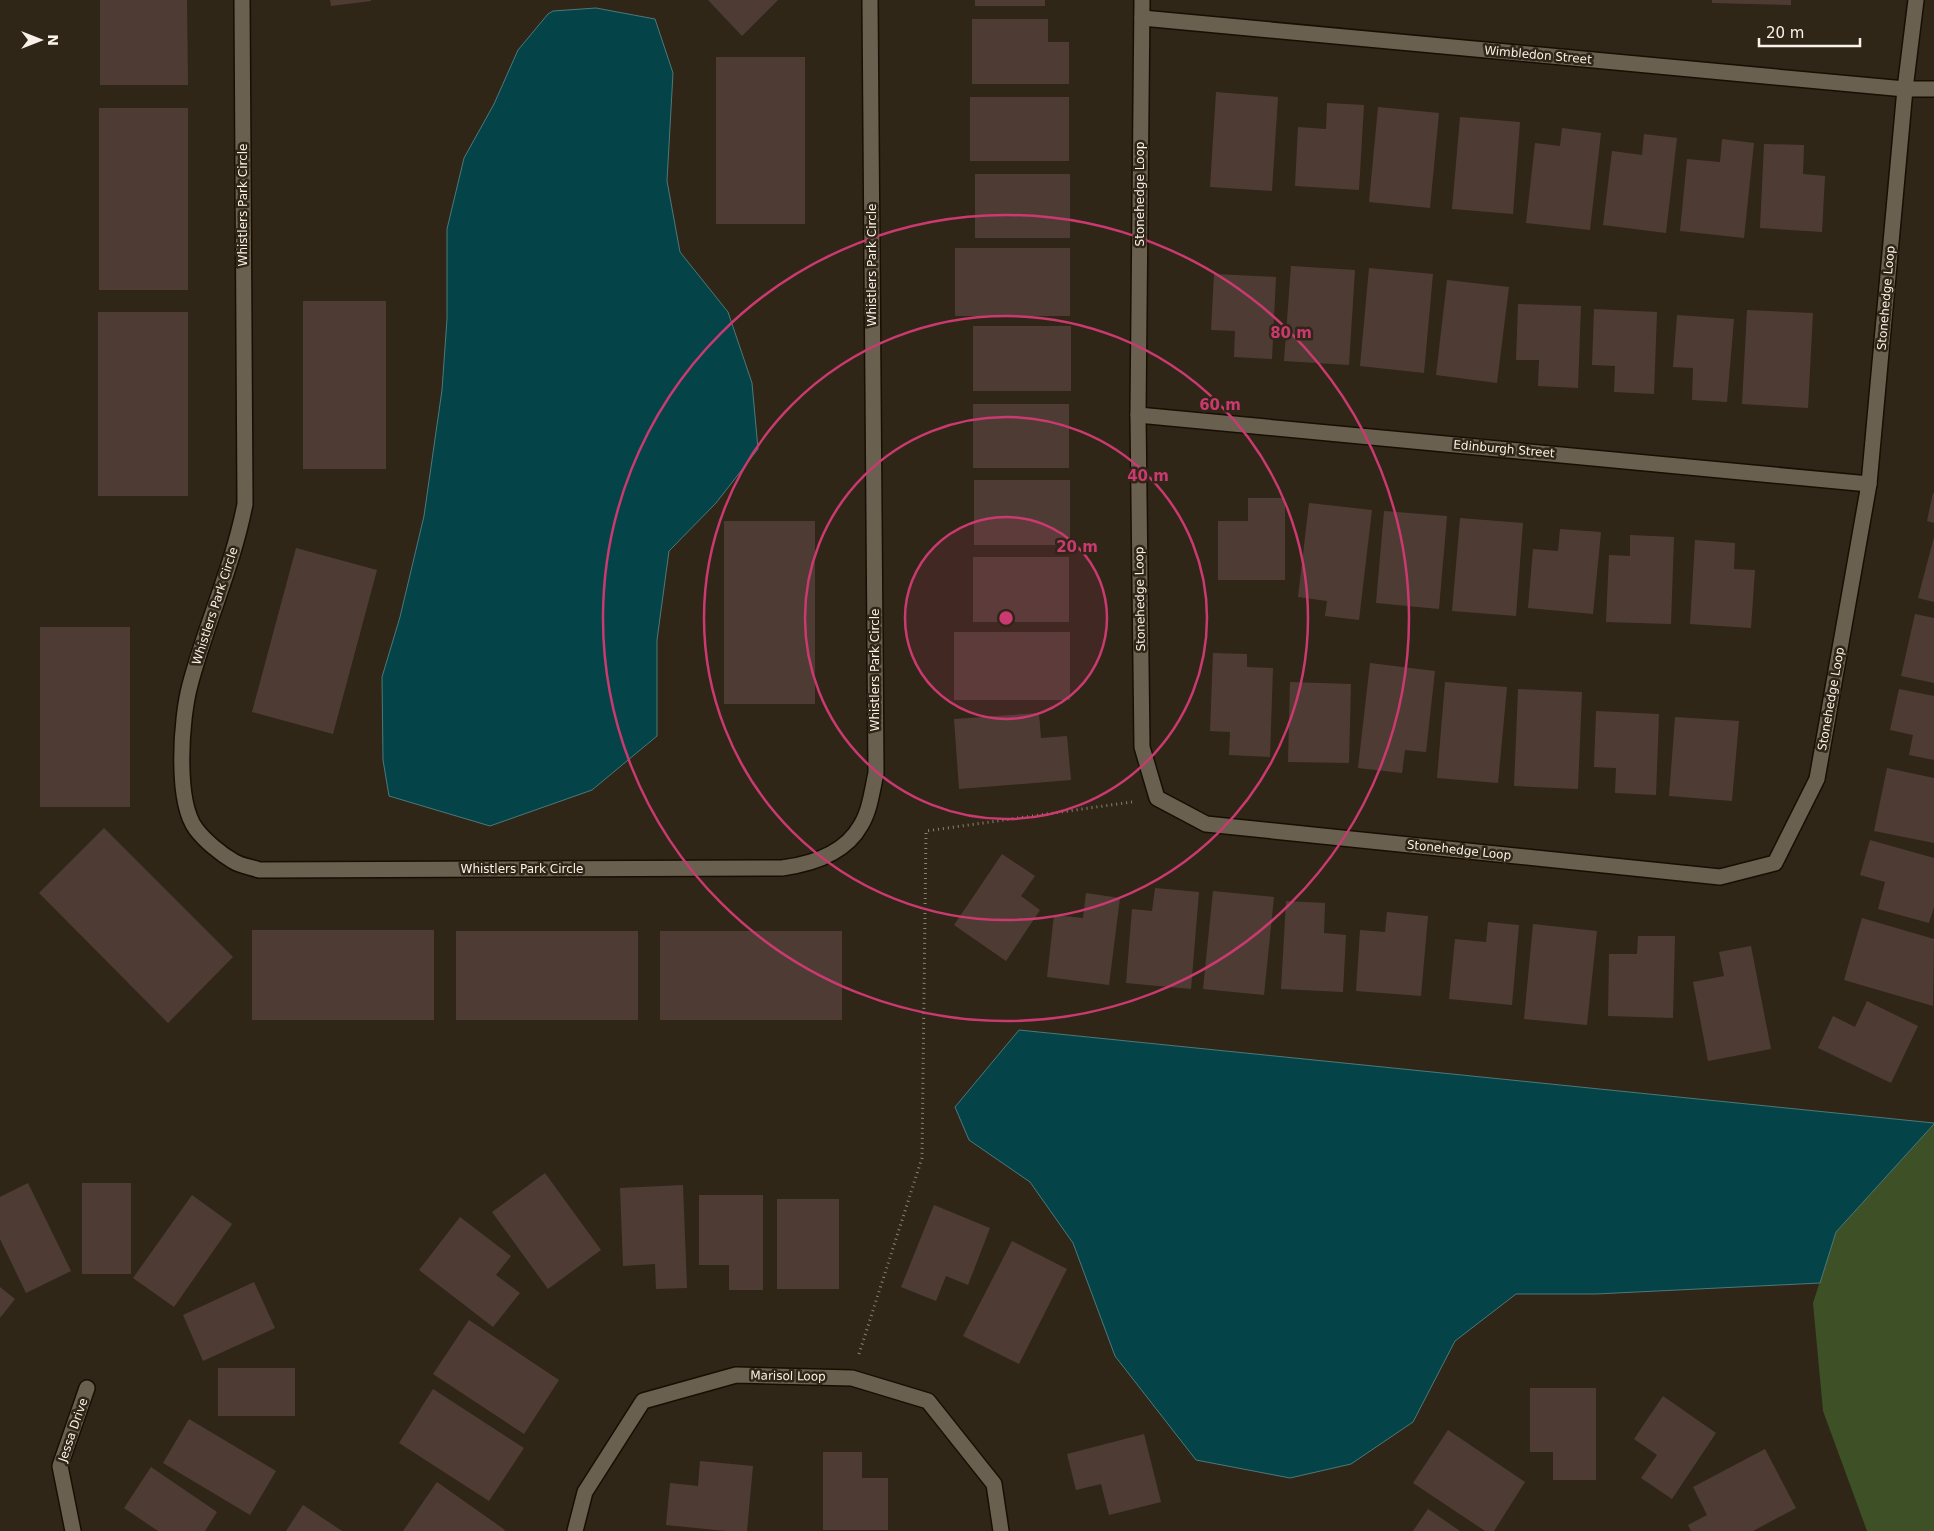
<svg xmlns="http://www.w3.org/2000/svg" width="1934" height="1531" viewBox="0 0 1934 1531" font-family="'DejaVu Sans',sans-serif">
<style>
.green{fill:#3e5026}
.water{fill:#044449;stroke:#4d7879}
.building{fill:#4e3c34}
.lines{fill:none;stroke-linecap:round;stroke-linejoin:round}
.street-casing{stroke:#170f03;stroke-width:18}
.path{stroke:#8a8275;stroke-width:3;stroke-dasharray:1 4;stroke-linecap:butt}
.street{stroke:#6a6050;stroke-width:15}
.ring{fill:none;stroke:#ca3970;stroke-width:2.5}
.labels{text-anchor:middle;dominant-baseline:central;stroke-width:5;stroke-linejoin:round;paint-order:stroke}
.street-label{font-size:12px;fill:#f8f2e8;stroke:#2f2617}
.centre{fill:#ca3970;stroke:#2f2617;stroke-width:2.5}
.ring-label{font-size:15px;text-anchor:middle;font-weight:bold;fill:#ca3970;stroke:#2f2617;stroke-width:5;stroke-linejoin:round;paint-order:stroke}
</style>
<rect width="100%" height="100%" fill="#2f2617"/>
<path class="green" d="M 1934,1124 L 1934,1531 L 1867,1531 L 1823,1411 L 1813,1303 L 1836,1232 Z"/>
<g class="water">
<path d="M 596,8 L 655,19 L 673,73 L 667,181 L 680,252 L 728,312 L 752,383 L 758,449 L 716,503 L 669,551 L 657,640 L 657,736 L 592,790 L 490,826 L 389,796 L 383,760 L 382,677 L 400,617 L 424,516 L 442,390 L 447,319 L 447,229 L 464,158 L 494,104 L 518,50 L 548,14 L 553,11 Z"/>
<path d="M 1019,1030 L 1934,1123 L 1934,1124 L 1836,1232 L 1820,1283 L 1596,1294 L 1516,1294 L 1455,1341 L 1413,1422 L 1351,1464 L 1290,1478 L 1196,1460 L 1115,1356 L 1073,1243 L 1030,1182 L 969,1140 L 955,1107 Z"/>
</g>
<g class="building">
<path d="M 100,0 L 187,0 L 188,85 L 100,85 Z"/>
<path d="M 330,0 L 371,0 L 371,1 L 331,6 Z"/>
<path d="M 708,0 L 778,0 L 742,36 Z"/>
<rect x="975" y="0" width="70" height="6"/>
<path d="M 1712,0 L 1791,0 L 1791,5 L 1712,3 Z"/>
<path d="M 972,19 L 1048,19 L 1048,42 L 1069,42 L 1069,84 L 972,84 Z"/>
<rect x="716" y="57" width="89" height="167"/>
<path d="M 1216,92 L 1278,97 L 1272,191 L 1210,187 Z"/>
<rect x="970" y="97" width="99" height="64"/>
<path d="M 1327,103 L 1364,105 L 1359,190 L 1295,186 L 1298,127 L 1326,129 Z"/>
<path d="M 1378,107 L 1439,113 L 1430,208 L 1369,202 Z"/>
<rect x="99" y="108" width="89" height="182"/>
<path d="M 1460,117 L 1520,122 L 1513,214 L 1452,209 Z"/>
<path d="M 1562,128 L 1601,133 L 1590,230 L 1526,223 L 1535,143 L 1560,146 Z"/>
<path d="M 1644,134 L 1677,138 L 1666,233 L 1603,225 L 1612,151 L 1642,155 Z"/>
<path d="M 1722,139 L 1754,143 L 1744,238 L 1680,231 L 1687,159 L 1720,162 Z"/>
<path d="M 1764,144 L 1804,145 L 1803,174 L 1825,176 L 1822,232 L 1760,228 Z"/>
<rect x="975" y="174" width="95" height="64"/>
<rect x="955" y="248" width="115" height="68"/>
<path d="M 1291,266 L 1355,270 L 1349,365 L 1284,361 Z"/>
<path d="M 1369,268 L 1433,274 L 1424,373 L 1360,366 Z"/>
<path d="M 1214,274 L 1276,277 L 1272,359 L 1234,357 L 1235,331 L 1211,330 Z"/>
<path d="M 1447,280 L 1509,287 L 1497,383 L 1436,375 Z"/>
<rect x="303" y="301" width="83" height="168"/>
<path d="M 1518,304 L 1581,306 L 1578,388 L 1538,386 L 1539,360 L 1516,360 Z"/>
<path d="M 1594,309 L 1657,312 L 1654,394 L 1614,392 L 1615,366 L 1592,365 Z"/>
<path d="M 1747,310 L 1813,313 L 1808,408 L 1742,404 Z"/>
<rect x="98" y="312" width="90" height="184"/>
<path d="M 1677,315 L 1734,319 L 1727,402 L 1692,400 L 1693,368 L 1673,367 Z"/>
<rect x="973" y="326" width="98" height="65"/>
<rect x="973" y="404" width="96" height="64"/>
<rect x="974" y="480" width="96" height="65"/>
<path d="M 1933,493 L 1934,493 L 1934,523 L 1927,521 Z"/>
<path d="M 1248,498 L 1285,498 L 1285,580 L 1218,580 L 1218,521 L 1248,521 Z"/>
<path d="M 1309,503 L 1372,510 L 1359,620 L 1325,616 L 1327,601 L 1298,597 Z"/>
<path d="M 1384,511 L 1447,516 L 1439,609 L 1376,603 Z"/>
<path d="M 1460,518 L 1523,523 L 1516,616 L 1452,611 Z"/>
<rect x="724" y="521" width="91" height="183"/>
<path d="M 1560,529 L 1601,532 L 1593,614 L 1528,608 L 1533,549 L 1558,551 Z"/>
<path d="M 1630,535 L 1674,537 L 1671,624 L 1606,622 L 1609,555 L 1630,556 Z"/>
<path d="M 1934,537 L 1934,602 L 1918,598 Z"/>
<path d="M 1695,540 L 1735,543 L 1734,569 L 1755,570 L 1751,628 L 1690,624 Z"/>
<path d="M 296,548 L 377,570 L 333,734 L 252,712 Z"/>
<rect x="973" y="557" width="96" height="65"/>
<path d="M 1915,614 L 1934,618 L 1934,683 L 1901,676 Z"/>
<rect x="40" y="627" width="90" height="180"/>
<rect x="954" y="632" width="116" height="68"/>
<path d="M 1213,653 L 1247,654 L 1247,667 L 1273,668 L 1270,757 L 1229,755 L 1230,732 L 1210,731 Z"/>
<path d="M 1370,663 L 1435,671 L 1426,752 L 1405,750 L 1402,773 L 1358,768 Z"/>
<path d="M 1290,682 L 1351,684 L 1349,763 L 1288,762 Z"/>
<path d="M 1445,682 L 1507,687 L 1498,783 L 1437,778 Z"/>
<path d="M 1518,689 L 1582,692 L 1578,789 L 1514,786 Z"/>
<path d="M 1899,689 L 1934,696 L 1934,760 L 1909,755 L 1913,735 L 1890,730 Z"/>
<path d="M 1596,711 L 1659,714 L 1656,795 L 1615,793 L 1616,768 L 1594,767 Z"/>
<path d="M 1039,713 L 1041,738 L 1067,736 L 1071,780 L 959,789 L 954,719 Z"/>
<path d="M 1675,717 L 1739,721 L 1732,801 L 1669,796 Z"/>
<path d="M 1887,768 L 1934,778 L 1934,843 L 1874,831 Z"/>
<path d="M 104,828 L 233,957 L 168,1023 L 39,893 Z"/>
<path d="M 1870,840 L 1934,858 L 1934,907 L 1929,923 L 1878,909 L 1885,882 L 1860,875 Z"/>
<path d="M 1002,854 L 1035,876 L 1021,896 L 1040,910 L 1006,961 L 954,925 Z"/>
<path d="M 1155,888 L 1199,892 L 1191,989 L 1126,983 L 1132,909 L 1152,911 Z"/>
<path d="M 1213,891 L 1274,897 L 1264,995 L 1203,989 Z"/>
<path d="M 1086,893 L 1120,898 L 1109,985 L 1047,977 L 1054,915 L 1083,918 Z"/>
<path d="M 1286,901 L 1325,903 L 1324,933 L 1346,935 L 1343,992 L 1281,989 Z"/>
<path d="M 1387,912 L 1428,916 L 1421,996 L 1356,991 L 1360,930 L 1385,932 Z"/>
<path d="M 1862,918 L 1934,939 L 1933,1006 L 1844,980 Z"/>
<path d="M 1488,922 L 1519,925 L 1512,1005 L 1449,999 L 1455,939 L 1486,942 Z"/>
<path d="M 1533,924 L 1597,931 L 1587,1025 L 1524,1019 Z"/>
<rect x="252" y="930" width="182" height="90"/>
<rect x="456" y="931" width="182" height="89"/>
<rect x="660" y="931" width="182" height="89"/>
<path d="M 1638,936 L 1675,936 L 1673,1018 L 1608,1016 L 1609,954 L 1637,954 Z"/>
<path d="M 1751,946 L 1771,1049 L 1708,1061 L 1693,982 L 1724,976 L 1719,952 Z"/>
<path d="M 1867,1001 L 1918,1026 L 1891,1083 L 1818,1048 L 1833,1016 L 1855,1027 Z"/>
<path d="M 545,1173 L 601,1250 L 548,1289 L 492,1212 Z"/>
<path d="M 28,1183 L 71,1271 L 26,1293 L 0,1239 L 0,1197 Z"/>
<rect x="82" y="1183" width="49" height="91"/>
<path d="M 683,1185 L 687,1288 L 656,1289 L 655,1264 L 623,1266 L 620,1188 Z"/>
<path d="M 192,1195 L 232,1224 L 174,1307 L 133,1278 Z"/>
<path d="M 699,1195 L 763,1195 L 763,1290 L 729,1290 L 729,1265 L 699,1265 Z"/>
<rect x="777" y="1199" width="62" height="90"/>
<path d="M 934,1205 L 990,1228 L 968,1285 L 946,1276 L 936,1301 L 901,1287 Z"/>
<path d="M 460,1217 L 511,1256 L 496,1275 L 520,1293 L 493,1327 L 419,1270 Z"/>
<path d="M 1012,1241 L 1067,1269 L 1019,1364 L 963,1336 Z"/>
<path d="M 254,1282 L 275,1328 L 203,1361 L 183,1315 Z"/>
<path d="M 0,1287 L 15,1299 L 0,1318 Z"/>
<path d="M 469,1320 L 559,1380 L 524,1434 L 433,1374 Z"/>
<rect x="218" y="1368" width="77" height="48"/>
<path d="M 1530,1388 L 1596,1388 L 1596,1480 L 1553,1480 L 1553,1452 L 1530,1452 Z"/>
<path d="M 433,1389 L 524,1448 L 489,1501 L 399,1443 Z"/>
<path d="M 1663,1396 L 1716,1433 L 1672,1499 L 1641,1478 L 1657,1455 L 1634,1439 Z"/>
<path d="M 189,1419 L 276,1471 L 250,1515 L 163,1463 Z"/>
<path d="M 1448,1430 L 1525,1482 L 1494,1531 L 1485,1531 L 1413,1483 Z"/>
<path d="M 1144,1434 L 1161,1502 L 1109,1515 L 1101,1484 L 1076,1490 L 1067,1454 Z"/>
<path d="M 1765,1449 L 1796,1508 L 1753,1531 L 1691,1531 L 1688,1525 L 1707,1515 L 1693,1487 Z"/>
<path d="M 823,1452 L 862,1452 L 862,1478 L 888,1478 L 888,1530 L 823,1530 Z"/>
<path d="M 700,1461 L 753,1466 L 747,1531 L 726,1531 L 666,1525 L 670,1483 L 698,1486 Z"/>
<path d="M 151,1467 L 217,1512 L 205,1531 L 158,1531 L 124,1508 Z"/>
<path d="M 437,1482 L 505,1530 L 504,1531 L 403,1531 Z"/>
<path d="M 303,1505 L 342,1531 L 286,1531 Z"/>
<path d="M 1428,1509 L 1460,1531 L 1413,1531 Z"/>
</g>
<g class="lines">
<g class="street-casing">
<g id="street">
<path d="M 242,0 L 245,504 C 233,566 206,624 190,685 C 181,718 175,801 196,829 C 205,841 221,854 233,861 C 241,866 251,867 259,870 L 782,868 C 812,864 845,854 861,825 C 870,810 872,791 876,773 L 870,0"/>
<path d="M 1142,0 L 1138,415 L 1142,747 L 1157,798 L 1206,824 L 1720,877 L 1775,863 L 1817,779 L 1869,484 L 1905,89 L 1916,0"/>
<path d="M 1142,18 L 1905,89 L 1934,89"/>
<path d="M 1138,415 L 1869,484"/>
<path d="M 73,1531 L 60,1466 L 87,1388"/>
<path d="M 575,1531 L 585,1492 L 643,1401 L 736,1375 L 852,1378 L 928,1401 L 994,1484 L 1001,1531"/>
</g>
</g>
<path class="path" d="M 859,1354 L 922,1158 L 926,831 L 1132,802"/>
<use href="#street" class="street"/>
</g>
<circle cx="1006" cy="618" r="101" fill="#ca3970" fill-opacity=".12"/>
<g class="ring">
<circle cx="1006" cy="618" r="101"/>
<circle cx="1006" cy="618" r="201"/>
<circle cx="1006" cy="618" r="302"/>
<circle cx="1006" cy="618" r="403"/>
</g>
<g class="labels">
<g class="street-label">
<text transform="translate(1538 55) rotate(5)">Wimbledon Street</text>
<text transform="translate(1140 194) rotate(-90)">Stonehedge Loop</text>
<text transform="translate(243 205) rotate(-90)">Whistlers Park Circle</text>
<text transform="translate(872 265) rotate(-90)">Whistlers Park Circle</text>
<text transform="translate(1886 298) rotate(-85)">Stonehedge Loop</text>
<text transform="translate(1504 449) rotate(5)">Edinburgh Street</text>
<text transform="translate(1140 599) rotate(-91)">Stonehedge Loop</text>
<text transform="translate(215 606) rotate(-72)">Whistlers Park Circle</text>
<text transform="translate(875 670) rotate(-90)">Whistlers Park Circle</text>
<text transform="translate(1831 699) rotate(-80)">Stonehedge Loop</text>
<text transform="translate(1459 850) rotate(6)">Stonehedge Loop</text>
<text x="522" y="869">Whistlers Park Circle</text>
<text transform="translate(788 1376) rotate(1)">Marisol Loop</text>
<text transform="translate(73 1430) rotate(-71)">Jessa Drive</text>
</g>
</g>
<circle cx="1006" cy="618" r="8" class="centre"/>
<g class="ring-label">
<text x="1291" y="338">80 m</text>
<text x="1220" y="410">60 m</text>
<text x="1148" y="481">40 m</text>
<text x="1077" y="552">20 m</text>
</g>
<g transform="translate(40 40) rotate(90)" stroke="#2f2617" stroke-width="4" paint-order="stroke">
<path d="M0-4L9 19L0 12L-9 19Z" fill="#f8f2e8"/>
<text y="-8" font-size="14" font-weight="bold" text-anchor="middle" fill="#f8f2e8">N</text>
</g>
<path d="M1759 38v8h101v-8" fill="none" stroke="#f8f2e8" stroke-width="2.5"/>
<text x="1766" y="38" font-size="15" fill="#f8f2e8" stroke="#2f2617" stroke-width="4" paint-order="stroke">20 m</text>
</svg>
